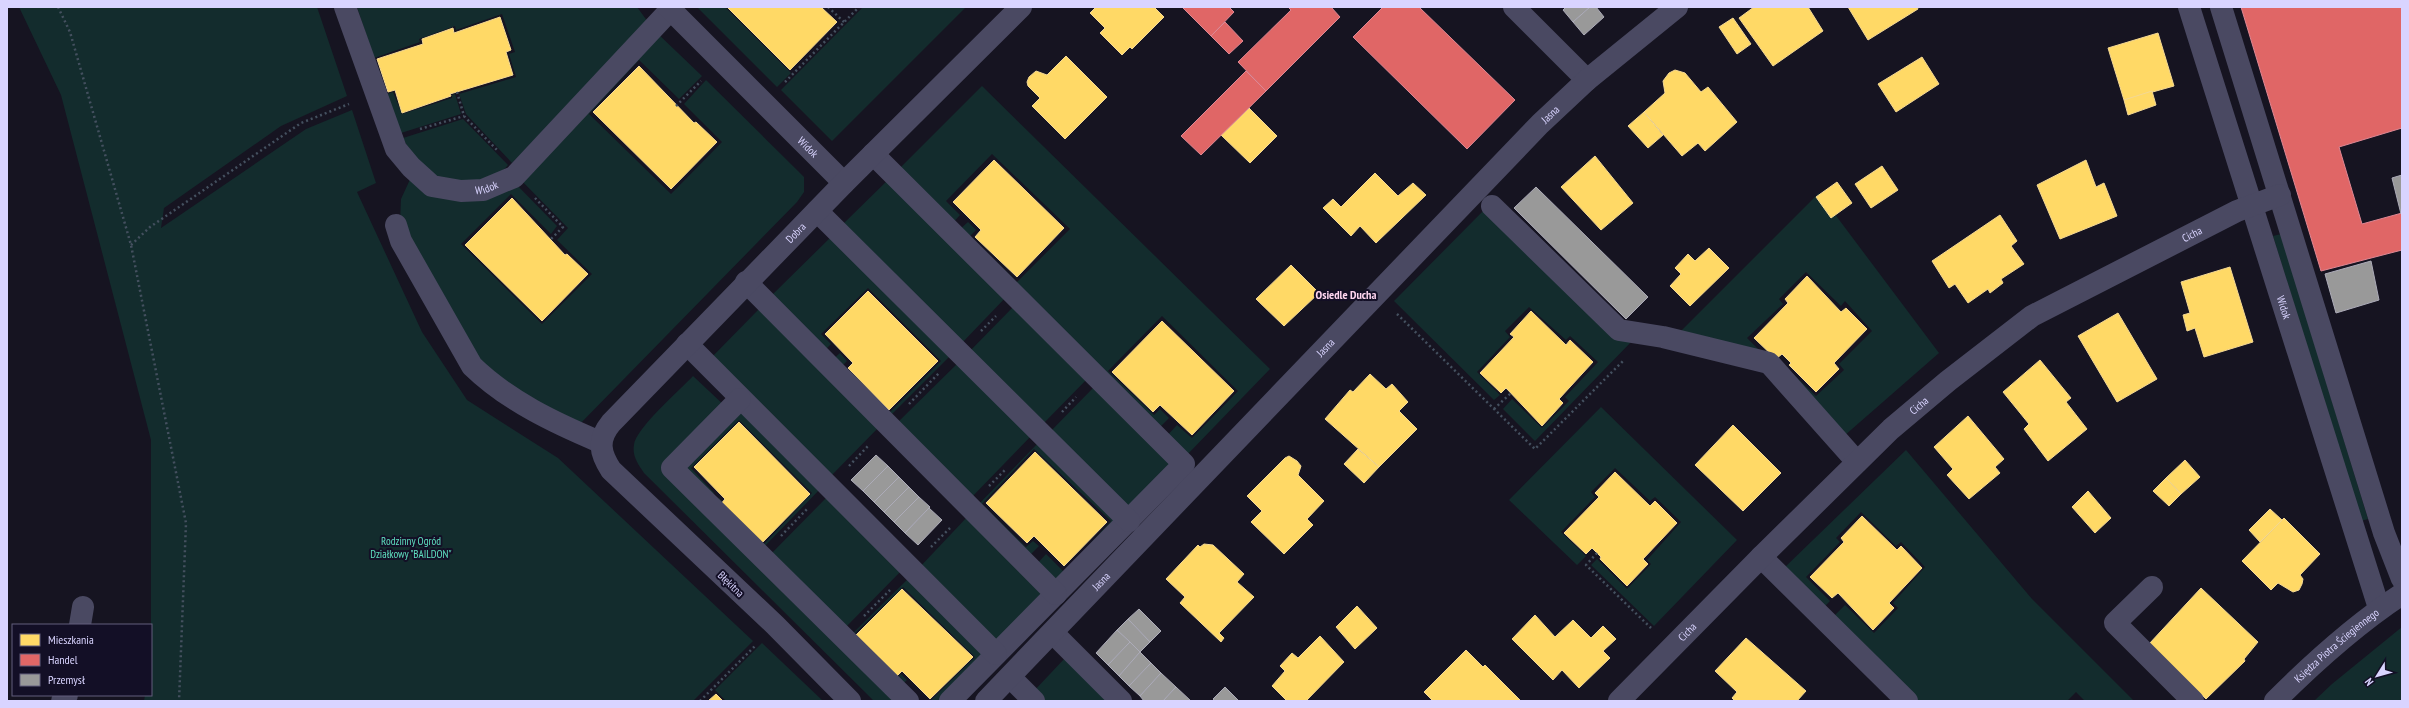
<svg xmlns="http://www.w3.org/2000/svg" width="2409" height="708" viewBox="0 0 2409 708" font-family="'PT Sans Narrow',sans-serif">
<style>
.green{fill:#132c2d}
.homes{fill:#ffd966;stroke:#f4d894}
.shops{fill:#e06666;stroke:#de8794}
.industry{fill:#999;stroke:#acabb8}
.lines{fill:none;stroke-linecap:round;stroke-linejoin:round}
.path{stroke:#44505f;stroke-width:2.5;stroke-dasharray:2 3;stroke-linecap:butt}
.minor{stroke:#4a4962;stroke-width:22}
.labels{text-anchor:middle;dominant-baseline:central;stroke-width:4;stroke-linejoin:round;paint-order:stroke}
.street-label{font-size:11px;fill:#d9d4ff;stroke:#130f26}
.park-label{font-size:11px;fill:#5fe0c0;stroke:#130f26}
.neighbourhood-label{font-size:12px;font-weight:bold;fill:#ffd6f0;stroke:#130f26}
</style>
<rect width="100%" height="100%" fill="#161421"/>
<g class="green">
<path d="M 19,7 L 317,7 L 347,96 L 281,126 L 164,208 L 161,228 L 306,129 L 352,110 L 376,183 L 357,192 L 422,332 L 467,400 L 558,458 L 753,641 L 693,701 L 144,701 L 145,695 L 151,695 L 151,440 L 61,95 Z"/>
<path d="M 357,7 L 637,7 L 648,22 L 512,163 L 466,114 L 459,94 L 516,77 L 509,54 L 515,52 L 502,14 L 456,30 L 455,26 L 419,39 L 420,42 L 374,58 Z"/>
<path d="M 697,7 L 725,7 L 791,73 L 777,87 Z"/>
<path d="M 863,7 L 966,7 L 832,141 L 781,90 Z"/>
<path d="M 655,31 L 702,76 L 679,99 L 639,60 L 589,114 L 671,194 L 722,142 L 684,104 L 706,80 L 798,171 L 804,177 L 804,192 L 797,202 L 577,427 L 484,372 L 400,224 L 401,199 L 413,173 L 431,189 L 514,182 L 557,226 L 551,234 L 511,194 L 461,244 L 542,324 L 592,274 L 557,240 L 568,228 L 518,177 Z"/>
<path d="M 982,86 L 1270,369 L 1185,457 L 1165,438 L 1177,425 L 1192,438 L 1238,391 L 1162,316 L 1108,371 L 1154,415 L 1160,409 L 1169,418 L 1157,430 L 958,231 L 968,222 L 976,230 L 970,236 L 1017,282 L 1070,229 L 992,154 L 946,201 L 960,215 L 951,225 L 897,171 Z"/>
<path d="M 393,92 L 402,114 L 452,98 L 452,95 L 455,94 L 461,114 L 401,133 L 387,94 Z"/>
<path d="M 463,119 L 508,165 C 495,182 457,187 439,177 C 424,169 410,153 403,138 Z"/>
<path d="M 890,178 L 1007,296 L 959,346 L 840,227 Z"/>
<path d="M 1819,193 L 1939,353 L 1844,436 L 1787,368 L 1816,396 L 1844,370 L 1839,364 L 1872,331 L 1845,301 L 1841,306 L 1806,272 L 1779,299 L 1783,304 L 1747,338 L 1763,354 L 1679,333 Z"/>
<path d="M 1484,210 L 1633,340 L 1535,441 L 1503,409 L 1512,399 L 1542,428 L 1569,401 L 1565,397 L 1598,362 L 1570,336 L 1566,340 L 1529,307 L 1505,331 L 1510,337 L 1477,372 L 1500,395 L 1494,400 L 1394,301 Z"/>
<path d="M 2281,234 L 2368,519 L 2361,521 L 2273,236 Z"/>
<path d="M 833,235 L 953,353 L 888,418 L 831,361 L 840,353 L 847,361 L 842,366 L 889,413 L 941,361 L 868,288 L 821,334 L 831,344 L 822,353 L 769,298 Z"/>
<path d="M 1016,304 L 1090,376 L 1041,426 L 967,354 Z"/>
<path d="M 761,307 L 880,426 L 828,479 L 710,359 Z"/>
<path d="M 960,361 L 1033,434 L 969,500 L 895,425 Z"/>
<path d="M 693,376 L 726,407 L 668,467 L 904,701 L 874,701 L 644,473 C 638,464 632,456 634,445 C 635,429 680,390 693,376 Z"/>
<path d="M 1096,385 L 1178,465 L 1129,513 L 1049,433 Z"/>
<path d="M 742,406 L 823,486 L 761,550 L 714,503 L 719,498 L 722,501 L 718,505 L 761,547 L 812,493 L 739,420 L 691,468 L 714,493 L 709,498 L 680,469 Z"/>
<path d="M 1601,407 L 1737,540 L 1654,626 L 1591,565 L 1597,559 L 1627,589 L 1651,564 L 1647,560 L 1681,522 L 1655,497 L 1650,501 L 1615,468 L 1591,492 L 1595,497 L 1561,532 L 1586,556 L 1577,565 L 1509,500 Z"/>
<path d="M 1040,441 L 1122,519 L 1056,586 L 1035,566 L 1046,554 L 1064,572 L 1111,521 L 1034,449 L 982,504 L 1026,547 L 1033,541 L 1039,546 L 1027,558 L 976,507 Z"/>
<path d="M 1906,450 L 2032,599 L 2134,701 L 2085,701 L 2076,692 L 2067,701 L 1916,701 L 1832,618 L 1845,605 L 1874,633 L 1898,608 L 1893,603 L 1925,567 L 1901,542 L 1896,546 L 1861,512 L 1836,538 L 1840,542 L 1806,577 L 1830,601 L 1823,608 L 1783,569 Z"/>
<path d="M 830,494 L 904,568 L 842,631 L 768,557 Z"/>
<path d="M 969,515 L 1049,594 L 997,647 L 918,569 Z"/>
<path d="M 912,575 L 992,655 L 947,701 L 930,701 L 975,657 L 903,587 L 852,636 L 896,679 L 901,674 L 907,680 L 898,688 L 848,638 Z"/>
<path d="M 2402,627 L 2402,701 L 2314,701 L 2332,684 Z"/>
<path d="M 762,643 L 823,701 L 726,701 L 715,690 Z"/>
<path d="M 1066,657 L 1109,701 L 1043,701 L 1033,692 Z"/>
</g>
<g class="homes">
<path d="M 727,7 L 821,7 L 837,22 L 790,70 Z"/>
<path d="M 1096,7 L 1154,7 L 1164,17 L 1132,49 L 1130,47 L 1122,55 L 1100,33 L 1105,28 L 1090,13 Z"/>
<path d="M 1754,7 L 1808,7 L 1823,31 L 1773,66 L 1739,18 Z"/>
<path d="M 1848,7 L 1917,7 L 1918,9 L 1868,40 Z"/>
<path d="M 500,17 L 511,50 L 506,52 L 513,75 L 450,94 L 451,96 L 402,113 L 395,90 L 388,92 L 377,59 L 423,44 L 422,39 L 453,28 L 454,33 Z"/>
<path d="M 1733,18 L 1751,44 L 1737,54 L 1719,27 Z"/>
<path d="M 2158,33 L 2174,86 L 2124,100 L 2108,48 Z"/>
<path d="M 1066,56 L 1107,97 L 1065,139 L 1032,106 L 1040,98 L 1028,86 L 1027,82 L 1029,77 L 1036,71 L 1047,75 Z"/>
<path d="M 1922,57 L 1939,84 L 1896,112 L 1878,84 Z"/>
<path d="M 639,66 L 694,123 L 696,122 L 717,142 L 671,189 L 593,112 Z"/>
<path d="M 1675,70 L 1685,73 L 1701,92 L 1708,87 L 1737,122 L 1705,151 L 1698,143 L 1682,156 L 1644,112 L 1665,93 L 1663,81 L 1669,73 Z"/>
<path d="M 2152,91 L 2156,105 L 2128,115 L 2124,100 Z"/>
<path d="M 1249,108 L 1277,136 L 1250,163 L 1221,135 Z"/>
<path d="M 1644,112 L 1663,135 L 1648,148 L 1628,126 Z"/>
<path d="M 1595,156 L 1633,203 L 1601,230 L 1561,187 Z"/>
<path d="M 994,160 L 1064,228 L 1017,277 L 975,237 L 981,230 L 953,202 Z"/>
<path d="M 2086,160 L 2096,187 L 2104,183 L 2117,216 L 2060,239 L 2037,185 Z"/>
<path d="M 1882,166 L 1898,190 L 1871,208 L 1855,184 Z"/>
<path d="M 1375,173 L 1398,196 L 1413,183 L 1426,195 L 1376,243 L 1360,226 L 1351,236 L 1323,208 L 1333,199 L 1341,207 Z"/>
<path d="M 1837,182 L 1852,203 L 1831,218 L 1816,197 Z"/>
<path d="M 512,198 L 565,255 L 567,254 L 588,274 L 542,321 L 465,245 Z"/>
<path d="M 2000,215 L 2017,241 L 2011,246 L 2024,264 L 2001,279 L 2003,283 L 1990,293 L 1988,289 L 1968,303 L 1955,284 L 1949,288 L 1932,261 Z"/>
<path d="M 1709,248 L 1729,268 L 1690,306 L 1670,286 L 1681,274 L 1675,268 L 1688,254 L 1695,261 Z"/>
<path d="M 1291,265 L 1319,293 L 1284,326 L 1256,299 Z"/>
<path d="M 2230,267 L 2253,342 L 2204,357 L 2195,328 L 2187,331 L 2183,315 L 2190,313 L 2181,282 Z"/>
<path d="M 1807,276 L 1841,312 L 1846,308 L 1867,329 L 1834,363 L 1839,369 L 1816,392 L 1789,365 L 1791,363 L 1782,354 L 1776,359 L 1754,338 L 1788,303 L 1785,299 Z"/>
<path d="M 868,291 L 938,361 L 889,410 L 848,368 L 853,363 L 825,334 Z"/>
<path d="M 1531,311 L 1566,345 L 1570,340 L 1593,362 L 1559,399 L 1563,403 L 1542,426 L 1506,388 L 1501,393 L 1480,373 L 1514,337 L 1510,334 Z"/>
<path d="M 2118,313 L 2157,379 L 2117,402 L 2078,336 Z"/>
<path d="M 1162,321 L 1234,391 L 1192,435 L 1160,405 L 1153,412 L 1112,372 Z"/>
<path d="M 2040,360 L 2071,398 L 2066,402 L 2087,429 L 2048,461 L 2024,429 L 2029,424 L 2003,392 Z"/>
<path d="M 1370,374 L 1386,389 L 1392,384 L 1408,402 L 1399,411 L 1417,429 L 1379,467 L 1325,419 L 1350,390 L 1353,392 Z"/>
<path d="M 1968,416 L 2004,459 L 1995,467 L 2000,473 L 1969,499 L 1947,475 L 1953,469 L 1934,447 Z"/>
<path d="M 739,422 L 810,494 L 760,545 L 720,505 L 725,499 L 694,467 Z"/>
<path d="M 1733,425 L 1781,473 L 1743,511 L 1695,465 Z"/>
<path d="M 1358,449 L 1379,467 L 1364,483 L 1344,464 Z"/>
<path d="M 1035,452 L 1107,522 L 1064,566 L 1034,536 L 1027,543 L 986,503 Z"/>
<path d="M 1289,456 L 1297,461 L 1301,466 L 1298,475 L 1324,501 L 1307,519 L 1313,525 L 1284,554 L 1251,522 L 1262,511 L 1247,496 L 1285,458 Z"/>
<path d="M 2185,460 L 2200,477 L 2181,494 L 2166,478 Z"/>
<path d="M 1615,472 L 1650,506 L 1655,501 L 1677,523 L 1643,559 L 1648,564 L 1627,586 L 1600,559 L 1601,557 L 1592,548 L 1586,554 L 1564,533 L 1599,497 L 1595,493 Z"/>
<path d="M 2166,478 L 2181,494 L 2169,506 L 2153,491 Z"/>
<path d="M 2088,491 L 2111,518 L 2095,533 L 2072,507 Z"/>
<path d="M 2270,509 L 2282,520 L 2260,542 L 2249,530 Z"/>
<path d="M 1862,516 L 1897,550 L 1901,546 L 1922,568 L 1889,603 L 1894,608 L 1873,630 L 1838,593 L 1832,598 L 1810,577 L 1844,542 L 1841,538 Z"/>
<path d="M 2284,518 L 2320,554 L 2300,575 L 2303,579 L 2302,584 L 2299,590 L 2293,592 L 2278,583 L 2271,590 L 2242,561 Z"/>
<path d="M 1204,544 L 1213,545 L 1244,574 L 1237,582 L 1254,597 L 1219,633 L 1224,638 L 1221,642 L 1180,603 L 1185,597 L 1166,579 L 1198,545 L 1200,547 Z"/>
<path d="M 2201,588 L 2258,642 L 2244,659 L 2245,661 L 2206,699 L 2149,644 Z"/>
<path d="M 902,589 L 973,657 L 930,699 L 902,671 L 895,678 L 854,637 Z"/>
<path d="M 1357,606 L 1377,628 L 1355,649 L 1336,627 Z"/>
<path d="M 1535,615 L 1555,637 L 1573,620 L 1591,638 L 1603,626 L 1616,639 L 1603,651 L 1610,658 L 1579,688 L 1562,670 L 1553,680 L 1512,639 Z"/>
<path d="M 1320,636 L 1344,662 L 1306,701 L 1287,701 L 1272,686 L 1285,671 L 1280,666 L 1292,653 L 1298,658 Z"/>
<path d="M 1746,638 L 1806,691 L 1797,701 L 1735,701 L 1732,698 L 1737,692 L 1715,671 Z"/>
<path d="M 1466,650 L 1483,667 L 1485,665 L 1521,701 L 1433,701 L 1424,692 Z"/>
<path d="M 716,694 L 723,701 L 708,701 Z"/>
</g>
<g class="shops">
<path d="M 1182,7 L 1229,7 L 1234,12 L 1211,36 Z"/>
<path d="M 1288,7 L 1331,7 L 1340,17 L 1266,91 L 1238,62 L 1291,10 Z"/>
<path d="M 1383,7 L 1419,7 L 1515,100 L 1467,149 L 1353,37 Z"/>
<path d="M 2241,7 L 2402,7 L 2402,128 L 2339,147 L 2362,224 L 2402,213 L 2402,250 L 2321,271 Z"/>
<path d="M 1225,22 L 1243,41 L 1229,54 L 1211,36 Z"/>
<path d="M 1246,71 L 1266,91 L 1201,155 L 1181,136 Z"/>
</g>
<g class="industry">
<path d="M 1566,7 L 1590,7 L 1573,22 L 1563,10 Z"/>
<path d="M 1590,7 L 1596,7 L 1604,17 L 1584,35 L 1573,22 Z"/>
<path d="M 2402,175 L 2402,213 L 2401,214 L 2392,178 Z"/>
<path d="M 1536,187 L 1648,297 L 1626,319 L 1514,208 Z"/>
<path d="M 2371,261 L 2379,300 L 2336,313 L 2325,274 Z"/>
<path d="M 876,455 L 888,466 L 863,491 L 851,480 Z"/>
<path d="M 888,466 L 899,477 L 874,502 L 863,491 Z"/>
<path d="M 899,477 L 909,487 L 884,512 L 874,502 Z"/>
<path d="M 909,487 L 919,497 L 894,522 L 884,512 Z"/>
<path d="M 919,497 L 930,507 L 905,533 L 894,522 Z"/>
<path d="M 929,508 L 942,520 L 918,545 L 905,533 Z"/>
<path d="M 1139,609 L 1161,631 L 1150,642 L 1128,619 Z"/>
<path d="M 1128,619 L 1150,642 L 1140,652 L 1117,630 Z"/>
<path d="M 1117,630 L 1130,642 L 1108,665 L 1096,653 Z"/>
<path d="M 1130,642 L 1140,652 L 1119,676 L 1108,665 Z"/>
<path d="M 1140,652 L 1151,663 L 1129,686 L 1119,676 Z"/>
<path d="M 1151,663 L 1161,673 L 1140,696 L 1129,686 Z"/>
<path d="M 1161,673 L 1176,687 L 1163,701 L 1144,701 L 1140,696 Z"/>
<path d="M 1176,687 L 1191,701 L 1163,701 Z"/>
<path d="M 1225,687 L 1239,701 L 1215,701 L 1213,699 Z"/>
</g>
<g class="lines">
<g class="path">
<path d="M 58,7 L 70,32 L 131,245 L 186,523 L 179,701"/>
<path d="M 828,7 L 844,22"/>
<path d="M 785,82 L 859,7"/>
<path d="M 457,92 L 464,116 L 498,151"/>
<path d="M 676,106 L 701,81"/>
<path d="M 420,129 L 464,116"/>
<path d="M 535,198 L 563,227 L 550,240"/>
<path d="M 131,245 L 150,227 L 301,123 L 349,104"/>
<path d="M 1397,314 L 1535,449 L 1623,361"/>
<path d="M 981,331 L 996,316"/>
<path d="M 909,404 L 939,373"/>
<path d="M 1494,409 L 1511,393"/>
<path d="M 1062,412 L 1076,397"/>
<path d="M 849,466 L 868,446"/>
<path d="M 989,486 L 1005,470"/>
<path d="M 781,536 L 808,508"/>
<path d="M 931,547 L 950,528"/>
<path d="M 1597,553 L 1586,565 L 1651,628"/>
<path d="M 864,616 L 890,590"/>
<path d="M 700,701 L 755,646"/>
</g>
<g class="minor">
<path id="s1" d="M 345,7 L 396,149 L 411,167 L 432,186 L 461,191 L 483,190 L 514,177 L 673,7"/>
<path id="s2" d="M 668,7 L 844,183"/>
<path d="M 1514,7 L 1587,80"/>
<path id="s3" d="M 2189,7 L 2379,608"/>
<path d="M 2221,7 L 2384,533 L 2402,579"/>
<path d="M 873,154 L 1184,464 L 950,701"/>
<path d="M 1492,206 L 1619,330 L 1663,337 L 1769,363 L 1857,462"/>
<path d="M 817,211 L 1129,521"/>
<path d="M 396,225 L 401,241 L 472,366 C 508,401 555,423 600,442"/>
<path d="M 746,282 L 1056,594"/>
<path d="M 687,344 L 996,654"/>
<path d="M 740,399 L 672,468 L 908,701"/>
<path d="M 1761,557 L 1907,701"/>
<path d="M 2152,587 L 2115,623 L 2193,701"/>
<path d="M 80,625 L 83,607"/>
<path d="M 1053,633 L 1121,701"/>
<path d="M 1010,677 L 1034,701"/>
<path d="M 62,701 L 67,695"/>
<path id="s4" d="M 850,701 L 775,625 L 611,470 C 600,453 597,440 611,423 L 844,183 L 1021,7"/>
<path id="s5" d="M 986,701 L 1540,124 L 1587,80 L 1677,7"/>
<path id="s6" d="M 1619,701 L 1761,557 L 1891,429 L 1948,381 L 2032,316 L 2237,211 L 2280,195"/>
<path id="s7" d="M 2275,701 C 2315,661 2355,625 2402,594"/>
</g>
</g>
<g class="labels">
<g class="street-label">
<text stroke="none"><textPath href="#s5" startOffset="814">Jasna</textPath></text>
<text stroke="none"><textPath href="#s2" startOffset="198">Widok</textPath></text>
<text stroke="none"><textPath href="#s1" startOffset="258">Widok</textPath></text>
<text stroke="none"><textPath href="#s4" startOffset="649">Dobra</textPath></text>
<text stroke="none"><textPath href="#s6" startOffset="745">Cicha</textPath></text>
<text stroke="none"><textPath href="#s3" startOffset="315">Widok</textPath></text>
<text stroke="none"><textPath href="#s5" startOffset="490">Jasna</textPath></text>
<text stroke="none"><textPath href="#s6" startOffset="421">Cicha</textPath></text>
<text stroke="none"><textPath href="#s5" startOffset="166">Jasna</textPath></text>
<text transform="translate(731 584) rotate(44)">Błękitna</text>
<text stroke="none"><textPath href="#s6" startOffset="97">Cicha</textPath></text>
<text stroke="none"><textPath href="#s7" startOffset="83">Księdza Piotra Ściegiennego</textPath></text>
</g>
<g class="park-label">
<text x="411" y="541">Rodzinny Ogród<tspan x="411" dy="13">Działkowy "BAILDON"</tspan></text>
</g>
<g class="neighbourhood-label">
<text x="1346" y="294">Osiedle Ducha</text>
</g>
</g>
<rect width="2409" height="708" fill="none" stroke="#d9d4ff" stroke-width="16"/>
<rect x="12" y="624" width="140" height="72" fill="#130f26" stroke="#625e7d"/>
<rect x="20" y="634" width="20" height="12" fill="#ffd966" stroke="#625e7d"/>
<text x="48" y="644" font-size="12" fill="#d9d4ff">Mieszkania</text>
<rect x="20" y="654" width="20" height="12" fill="#e06666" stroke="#625e7d"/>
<text x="48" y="664" font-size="12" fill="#d9d4ff">Handel</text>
<rect x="20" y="674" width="20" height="12" fill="#999999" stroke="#625e7d"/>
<text x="48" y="684" font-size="12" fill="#d9d4ff">Przemysł</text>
<g transform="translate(2377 676) rotate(233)" stroke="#130f26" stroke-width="3" paint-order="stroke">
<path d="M0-3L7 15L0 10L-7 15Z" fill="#d9d4ff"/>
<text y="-6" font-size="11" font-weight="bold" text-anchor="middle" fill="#d9d4ff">N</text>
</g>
</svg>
